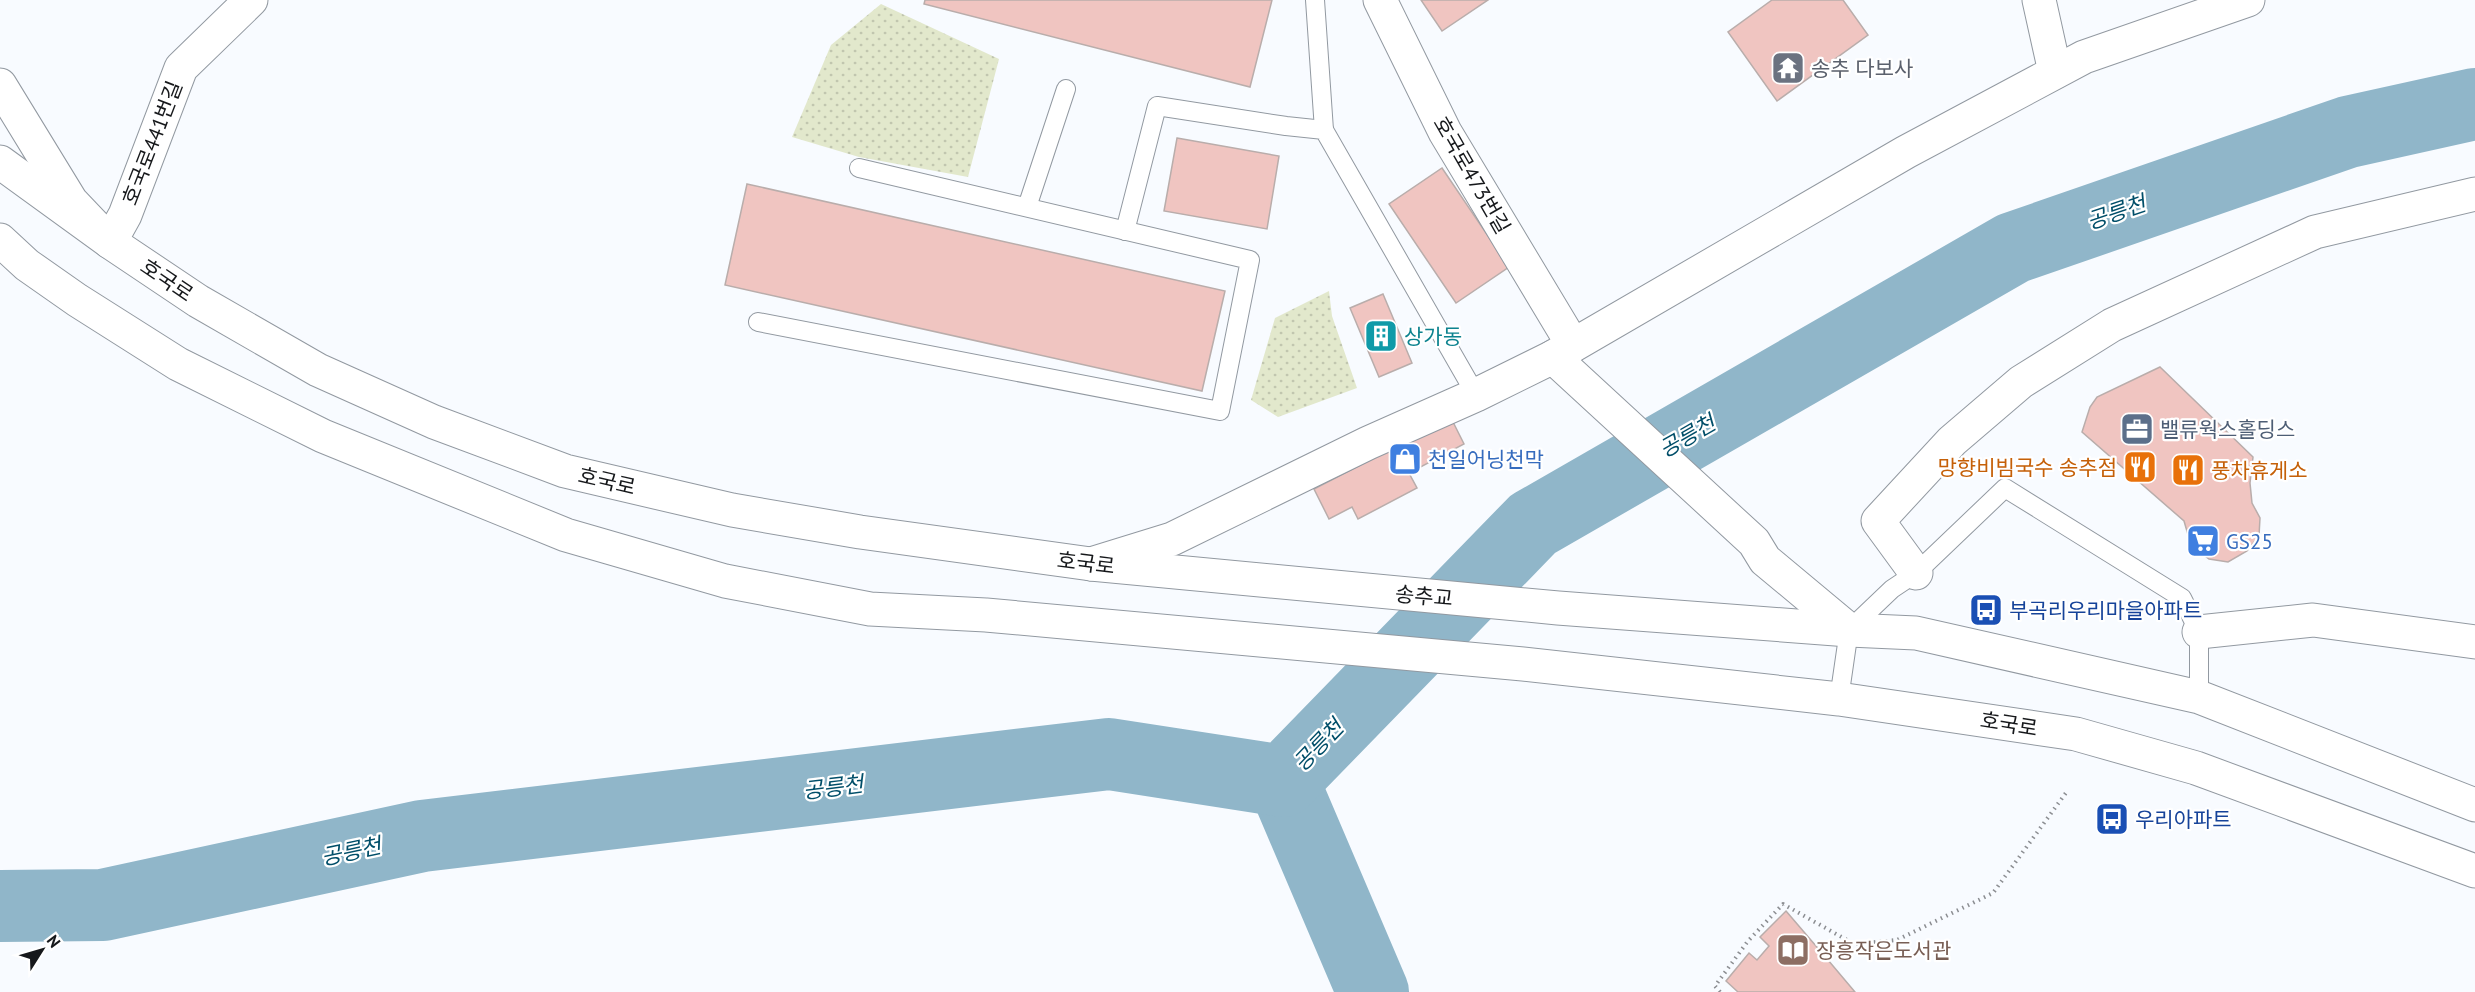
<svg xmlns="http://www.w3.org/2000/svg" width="2475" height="992" viewBox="0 0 2475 992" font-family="'PT Sans','Noto Sans KR',sans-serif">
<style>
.park{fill:url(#park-dots)}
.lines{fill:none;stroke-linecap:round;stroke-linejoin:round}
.river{stroke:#90b6c9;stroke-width:72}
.building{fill:#f0c5c1;stroke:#b9adab;stroke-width:1.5}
.service-casing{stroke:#9299a1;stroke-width:20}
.minor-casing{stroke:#9299a1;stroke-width:35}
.tertiary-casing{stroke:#9299a1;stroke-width:35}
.path{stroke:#8c8e92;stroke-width:4;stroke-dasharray:1.5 4.5;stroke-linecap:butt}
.service{stroke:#fff;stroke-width:18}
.minor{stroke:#fff;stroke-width:33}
.tertiary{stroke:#fff;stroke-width:33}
.labels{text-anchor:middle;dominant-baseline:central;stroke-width:4.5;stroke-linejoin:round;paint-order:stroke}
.worship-label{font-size:21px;fill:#5b616d;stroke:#fff;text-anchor:start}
.street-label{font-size:21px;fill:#16181b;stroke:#fff}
.culture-label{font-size:21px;fill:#0d838f;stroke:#fff;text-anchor:start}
.service-label{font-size:21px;fill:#4e5e75;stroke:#fff;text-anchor:start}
.shop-label{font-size:21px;fill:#366cbe;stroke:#fff;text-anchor:start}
.food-label{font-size:21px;fill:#c56008;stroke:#fff;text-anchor:end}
.transit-label{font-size:21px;fill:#164399;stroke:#fff;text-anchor:start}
.education-label{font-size:21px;fill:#785e54;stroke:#fff;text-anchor:start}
.water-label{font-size:22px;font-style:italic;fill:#004e69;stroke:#fff}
</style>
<defs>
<pattern id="park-dots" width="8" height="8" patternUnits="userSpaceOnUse" patternTransform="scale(1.5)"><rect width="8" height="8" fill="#e2e8cc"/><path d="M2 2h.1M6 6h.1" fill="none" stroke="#c1c6af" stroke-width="1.8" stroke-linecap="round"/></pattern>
</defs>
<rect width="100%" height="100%" fill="#f8fbff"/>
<g class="park">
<path d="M 881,4 L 999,59 L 968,177 L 859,157 L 792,137 L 831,45 Z"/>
<path d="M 1329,291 L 1332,316 L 1357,388 L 1278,417 L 1251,400 L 1275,318 Z"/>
</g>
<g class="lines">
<g class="river">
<path d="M 1283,781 L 1373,992"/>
<path d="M 0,906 L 103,905 L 422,836 L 1109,754 L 1283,781 L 1533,524 L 2013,248 L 2348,132 L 2475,104"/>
</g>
</g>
<g class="building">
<path d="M 925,0 L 1272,0 L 1250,87 L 924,4 Z"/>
<path d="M 1421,0 L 1488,0 L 1442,31 Z"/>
<path d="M 1772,0 L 1843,0 L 1868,35 L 1777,101 L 1728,32 Z"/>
<path d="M 1177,138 L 1279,156 L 1267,229 L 1164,211 Z"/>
<path d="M 1442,168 L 1509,267 L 1456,303 L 1389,204 Z"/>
<path d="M 747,184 L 1225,291 L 1202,391 L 725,285 Z"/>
<path d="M 1383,294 L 1412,363 L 1379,377 L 1350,308 Z"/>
<path d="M 2160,367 L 2253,457 L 2250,483 L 2252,503 L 2260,518 L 2259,536 L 2247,551 L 2228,562 L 2209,559 L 2191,545 L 2184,521 L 2082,432 L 2090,407 L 2097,397 Z"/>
<path d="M 1451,418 L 1464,444 L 1409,473 L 1417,488 L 1358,519 L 1352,507 L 1329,519 L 1314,489 Z"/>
<path d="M 1786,911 L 1828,960 L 1855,992 L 1738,992 L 1726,981 L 1749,953 L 1757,960 L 1769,946 L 1760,937 Z"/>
</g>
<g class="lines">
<g class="service-casing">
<g id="service">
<path d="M 1315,0 L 1324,130"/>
<path d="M 1027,207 L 1066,89"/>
<path d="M 1125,231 L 1157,106 L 1286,126 L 1324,130 L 1476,395"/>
<path d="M 758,322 L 1220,411 L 1250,260 L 859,168"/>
<path d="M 1839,699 L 1849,630 L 1892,589 L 1916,573 L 2005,488 L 2182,598 L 2199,632 L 2199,697"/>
</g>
</g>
<g class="minor-casing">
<g id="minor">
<path d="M 1380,0 L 1445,132 L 1573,345"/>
<path d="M 2039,0 L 2055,72"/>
<path d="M 0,85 L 71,201 L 110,242 L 125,215 L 181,68 L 251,0"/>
<path d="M 1553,357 L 1754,542 L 1765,560 L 1849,630"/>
<path d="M 1091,564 L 1172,539 L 1368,443 L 1476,395 L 1553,357 L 1906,152 L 2084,57 L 2248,0"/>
<path d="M 1916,573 L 1878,521 L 1952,441 L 2021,382 L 2112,325 L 2315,232 L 2475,194"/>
<path d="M 2199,632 L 2313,620 L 2475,642"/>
</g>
</g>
<g class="tertiary-casing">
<g id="tertiary">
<path d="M 0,162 L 110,242 L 198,301 L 318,370 L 434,422 L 565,471 L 732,510 L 860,532 L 1091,564 L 1558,608 L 1849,630 L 1916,633 L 2199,697 L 2475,805"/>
<path d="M 0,240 L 27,265 L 77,300 L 178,364 L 323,436 L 566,535 L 725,581 L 870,609 L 986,615 L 1523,664 L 1839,699 L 2076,734 L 2196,768 L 2475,871"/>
</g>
</g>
<path class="path" d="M 1720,992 L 1715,986 L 1748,941 L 1783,904 L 1854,944 L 1897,940 L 1993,893 L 2068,790"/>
<use href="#service" class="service"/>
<use href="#minor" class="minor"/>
<use href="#tertiary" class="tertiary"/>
</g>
<defs>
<g id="temple-square" transform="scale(1.725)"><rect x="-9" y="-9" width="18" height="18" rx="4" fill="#6b7280" stroke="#fff"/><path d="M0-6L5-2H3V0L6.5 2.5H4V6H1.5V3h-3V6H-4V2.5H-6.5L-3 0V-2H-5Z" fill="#fff"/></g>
<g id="building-square" transform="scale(1.725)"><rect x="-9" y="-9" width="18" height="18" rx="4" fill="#0f9aa8" stroke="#fff"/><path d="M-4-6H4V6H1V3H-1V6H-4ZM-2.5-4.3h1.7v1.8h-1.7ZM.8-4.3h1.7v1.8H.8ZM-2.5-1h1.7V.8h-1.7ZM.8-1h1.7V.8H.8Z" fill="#fff"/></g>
<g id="office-square" transform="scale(1.725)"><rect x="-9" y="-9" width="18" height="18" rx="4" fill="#5c6f8a" stroke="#fff"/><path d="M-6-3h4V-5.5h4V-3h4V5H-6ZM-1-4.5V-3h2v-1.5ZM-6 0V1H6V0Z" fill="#fff"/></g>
<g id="shop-square" transform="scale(1.725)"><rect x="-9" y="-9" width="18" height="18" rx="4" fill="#3f7fe0" stroke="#fff"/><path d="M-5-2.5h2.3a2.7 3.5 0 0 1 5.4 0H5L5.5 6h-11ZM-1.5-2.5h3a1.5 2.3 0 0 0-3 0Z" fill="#fff"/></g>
<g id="restaurant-square" transform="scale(1.725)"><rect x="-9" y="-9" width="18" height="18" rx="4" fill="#e8710a" stroke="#fff"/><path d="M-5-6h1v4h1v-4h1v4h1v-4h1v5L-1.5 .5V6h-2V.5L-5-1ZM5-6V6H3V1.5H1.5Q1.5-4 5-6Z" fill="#fff"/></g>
<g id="supermarket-square" transform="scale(1.725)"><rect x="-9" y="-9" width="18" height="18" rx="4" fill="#3f7fe0" stroke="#fff"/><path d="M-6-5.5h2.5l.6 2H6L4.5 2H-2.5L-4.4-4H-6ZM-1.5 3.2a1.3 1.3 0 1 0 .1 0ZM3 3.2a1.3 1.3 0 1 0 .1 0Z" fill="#fff"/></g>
<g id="bus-square" transform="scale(1.725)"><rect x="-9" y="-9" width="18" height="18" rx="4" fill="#1a4fb4" stroke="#fff"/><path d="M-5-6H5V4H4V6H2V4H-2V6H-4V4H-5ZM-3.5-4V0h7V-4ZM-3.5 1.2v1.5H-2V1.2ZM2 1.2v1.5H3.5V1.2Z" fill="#fff"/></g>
<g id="library-square" transform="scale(1.725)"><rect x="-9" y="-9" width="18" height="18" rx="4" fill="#8d6e63" stroke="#fff"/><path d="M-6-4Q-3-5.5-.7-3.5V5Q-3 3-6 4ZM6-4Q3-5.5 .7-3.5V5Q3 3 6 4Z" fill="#fff"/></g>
</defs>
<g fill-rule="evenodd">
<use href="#temple-square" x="1788" y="68"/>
<use href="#building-square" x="1381" y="336"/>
<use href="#office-square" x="2137" y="429"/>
<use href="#shop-square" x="1405" y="459"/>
<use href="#restaurant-square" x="2140" y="467"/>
<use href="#restaurant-square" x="2188" y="470"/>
<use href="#supermarket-square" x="2203" y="541"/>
<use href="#bus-square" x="1986" y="610"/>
<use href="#bus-square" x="2112" y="819"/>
<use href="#library-square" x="1793" y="950"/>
</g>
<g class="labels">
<g class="worship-label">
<text x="1811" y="68">송추 다보사</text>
</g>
<g class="street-label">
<text transform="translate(152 143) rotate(-69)">호국로441번길</text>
<text transform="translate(1472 175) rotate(60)">호국로473번길</text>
<text transform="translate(167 280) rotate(34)">호국로</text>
<text transform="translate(607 481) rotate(13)">호국로</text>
<text transform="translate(1086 563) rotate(7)">호국로</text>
<text transform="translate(1424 596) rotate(5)">송추교</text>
<text transform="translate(2009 724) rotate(9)">호국로</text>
</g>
<g class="culture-label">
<text x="1404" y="336">상가동</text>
</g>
<g class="service-label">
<text x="2160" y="429">밸류웍스홀딩스</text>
</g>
<g class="shop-label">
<text x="1428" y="459">천일어닝천막</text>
<text x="2226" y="541">GS25</text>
</g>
<g class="food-label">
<text x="2117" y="467">망향비빔국수 송추점</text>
<text x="2211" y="470" text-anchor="start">풍차휴게소</text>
</g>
<g class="transit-label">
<text x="2009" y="610">부곡리우리마을아파트</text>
<text x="2135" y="819">우리아파트</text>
</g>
<g class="education-label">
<text x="1816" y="950">장흥작은도서관</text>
</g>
<g class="water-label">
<text transform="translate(2116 212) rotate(-19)">공릉천</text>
<text transform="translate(1687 436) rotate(-30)">공릉천</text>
<text transform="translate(1318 745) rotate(-46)">공릉천</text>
<text transform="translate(833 787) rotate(-7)">공릉천</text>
<text transform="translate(351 851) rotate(-12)">공릉천</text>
</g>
</g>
<g transform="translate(42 950) rotate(53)" stroke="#ffffff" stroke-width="4.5" paint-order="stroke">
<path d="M0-4.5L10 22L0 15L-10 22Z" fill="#16181b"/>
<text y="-9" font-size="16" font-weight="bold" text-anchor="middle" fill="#16181b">N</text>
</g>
</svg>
